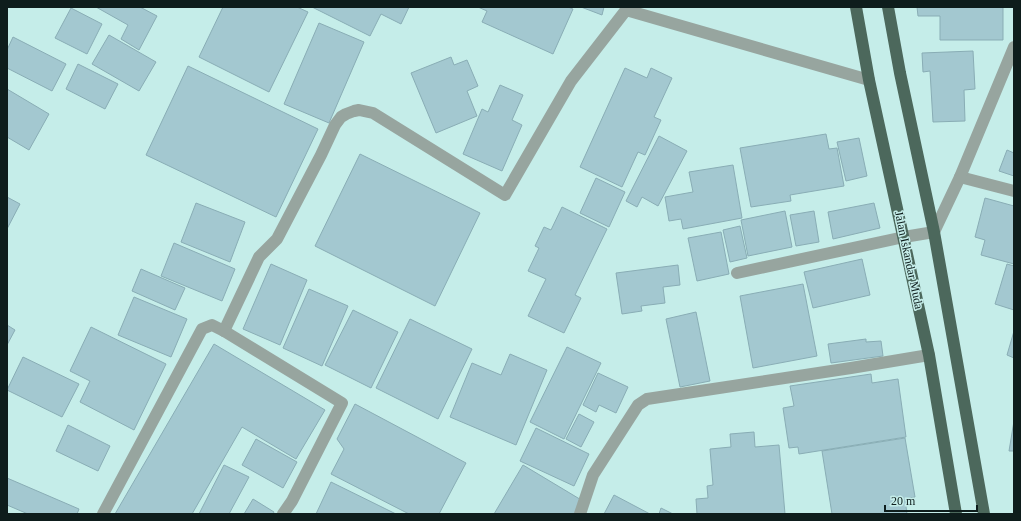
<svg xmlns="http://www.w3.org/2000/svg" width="1021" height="521" viewBox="0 0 1021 521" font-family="Georgia,serif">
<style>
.building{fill:#a3c8d0;stroke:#89adb5}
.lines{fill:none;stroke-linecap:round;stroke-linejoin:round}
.minor{stroke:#97a59f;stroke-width:12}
.tertiary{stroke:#97a59f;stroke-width:12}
.trunk{stroke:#4c685c;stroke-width:12}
.labels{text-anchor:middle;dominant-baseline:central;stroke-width:3;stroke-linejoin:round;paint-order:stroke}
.street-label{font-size:12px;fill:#0e1d1c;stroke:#c5ede9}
</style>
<rect width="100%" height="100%" fill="#c5ede9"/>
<g class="building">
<path d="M 96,7 L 140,7 L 157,16 L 139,50 L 121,39 L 128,25 Z"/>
<path d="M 223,7 L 297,7 L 308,12 L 269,92 L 199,57 Z"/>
<path d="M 312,7 L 409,7 L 401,24 L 381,14 L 370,36 Z"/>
<path d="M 478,7 L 568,7 L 573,9 L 553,54 L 482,22 L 487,11 Z"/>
<path d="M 581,7 L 604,7 L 602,15 Z"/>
<path d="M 917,7 L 1003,7 L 1003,40 L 940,40 L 940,16 L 918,16 Z"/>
<path d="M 71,8 L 102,24 L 87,54 L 55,38 Z"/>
<path d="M 319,23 L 364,42 L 329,123 L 284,104 Z"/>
<path d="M 109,35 L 156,62 L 139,91 L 92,64 Z"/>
<path d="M 13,37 L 66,64 L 52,91 L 7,68 L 7,50 Z"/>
<path d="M 973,51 L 975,89 L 964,90 L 965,121 L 933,122 L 930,71 L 923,72 L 922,53 Z"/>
<path d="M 451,57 L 454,65 L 467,60 L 478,86 L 467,91 L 477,116 L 436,133 L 411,73 Z"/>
<path d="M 78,64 L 118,84 L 105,109 L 66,89 Z"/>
<path d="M 188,66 L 318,129 L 276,217 L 146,155 Z"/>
<path d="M 625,68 L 647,78 L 651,68 L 672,78 L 654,117 L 661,120 L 645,155 L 638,152 L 622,187 L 580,167 Z"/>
<path d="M 500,85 L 523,95 L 512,120 L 522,125 L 502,171 L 463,154 L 482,109 L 488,112 Z"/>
<path d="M 7,89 L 49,114 L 29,150 L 7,137 Z"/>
<path d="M 826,134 L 829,149 L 837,148 L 844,186 L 790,195 L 791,201 L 751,207 L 740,148 Z"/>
<path d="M 659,136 L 687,151 L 658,206 L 642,197 L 637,207 L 626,201 Z"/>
<path d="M 859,138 L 867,176 L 846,181 L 837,142 Z"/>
<path d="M 1007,150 L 1014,153 L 1014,176 L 999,171 Z"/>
<path d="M 360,154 L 480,213 L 435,306 L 315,246 Z"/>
<path d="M 733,165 L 742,218 L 683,229 L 681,219 L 669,221 L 665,197 L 693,192 L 689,172 Z"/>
<path d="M 596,178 L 625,192 L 609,227 L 580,213 Z"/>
<path d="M 7,197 L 20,204 L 7,229 Z"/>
<path d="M 985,198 L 1014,206 L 1014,264 L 981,255 L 985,240 L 975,237 Z"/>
<path d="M 196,203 L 245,222 L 230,262 L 181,242 Z"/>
<path d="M 874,203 L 880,228 L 833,239 L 828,212 Z"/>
<path d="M 562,207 L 607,229 L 575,295 L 581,298 L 564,333 L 528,316 L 546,279 L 528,271 L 539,248 L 535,246 L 544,227 L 551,230 Z"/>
<path d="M 785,211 L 792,247 L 748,256 L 741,220 Z"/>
<path d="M 814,211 L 819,242 L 796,246 L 790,215 Z"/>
<path d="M 740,226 L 747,258 L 730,262 L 723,230 Z"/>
<path d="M 721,232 L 729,274 L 697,281 L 688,238 Z"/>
<path d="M 174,243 L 235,269 L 222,301 L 161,276 Z"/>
<path d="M 862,259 L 870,295 L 813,308 L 804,272 Z"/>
<path d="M 271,264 L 307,280 L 280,345 L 243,329 Z"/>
<path d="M 1007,264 L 1014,266 L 1014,310 L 995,304 Z"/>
<path d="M 678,265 L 680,285 L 663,287 L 665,303 L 641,306 L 642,311 L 622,314 L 616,273 Z"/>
<path d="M 141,269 L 185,288 L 175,310 L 132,291 Z"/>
<path d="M 803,284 L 817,356 L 753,368 L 740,296 Z"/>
<path d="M 309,289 L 348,306 L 322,366 L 283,348 Z"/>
<path d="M 134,297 L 187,319 L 171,357 L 118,335 Z"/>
<path d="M 353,310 L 398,332 L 371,388 L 325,365 Z"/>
<path d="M 696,312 L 710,381 L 680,387 L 666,319 Z"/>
<path d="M 410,319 L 472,349 L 438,419 L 376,388 Z"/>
<path d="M 7,325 L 15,330 L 7,345 Z"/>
<path d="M 91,327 L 166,364 L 134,430 L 80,402 L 90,381 L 70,371 Z"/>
<path d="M 1014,331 L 1014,358 L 1007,355 Z"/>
<path d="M 866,339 L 866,342 L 881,341 L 883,356 L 831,363 L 828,344 Z"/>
<path d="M 214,344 L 325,410 L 296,459 L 242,427 L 192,514 L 115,514 Z"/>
<path d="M 567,347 L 601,363 L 564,439 L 530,422 Z"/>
<path d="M 510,354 L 547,370 L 516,445 L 450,417 L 472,363 L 501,375 Z"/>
<path d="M 23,357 L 79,384 L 62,417 L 7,390 Z"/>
<path d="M 598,373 L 628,387 L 616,413 L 599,405 L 596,412 L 583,405 Z"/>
<path d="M 871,374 L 872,383 L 898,379 L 906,437 L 799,454 L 798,447 L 789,448 L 783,408 L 794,406 L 790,386 Z"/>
<path d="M 355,404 L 466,463 L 439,514 L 409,514 L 331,474 L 344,449 L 337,439 Z"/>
<path d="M 579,414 L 594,422 L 581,447 L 566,439 Z"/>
<path d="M 1014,421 L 1014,451 L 1009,451 Z"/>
<path d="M 68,425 L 110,446 L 98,471 L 56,451 Z"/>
<path d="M 536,428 L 589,454 L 574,486 L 520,461 Z"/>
<path d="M 754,432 L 755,447 L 779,445 L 785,514 L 697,514 L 696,499 L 708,498 L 707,486 L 713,485 L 710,449 L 731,447 L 730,434 Z"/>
<path d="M 905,438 L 915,497 L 905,499 L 907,514 L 832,514 L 822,451 Z"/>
<path d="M 256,439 L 297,462 L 283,488 L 242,465 Z"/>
<path d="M 224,465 L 249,477 L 229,514 L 199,514 Z"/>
<path d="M 523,465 L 583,501 L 575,514 L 494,514 Z"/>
<path d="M 7,478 L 79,509 L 77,514 L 28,514 L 7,505 Z"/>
<path d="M 331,482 L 396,514 L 316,514 Z"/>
<path d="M 614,495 L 650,514 L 604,514 Z"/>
<path d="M 253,499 L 274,512 L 273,514 L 244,514 Z"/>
<path d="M 661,508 L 673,514 L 659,514 Z"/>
</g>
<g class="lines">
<g class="minor">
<path d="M 960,177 L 1014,191"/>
<path d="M 737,273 L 904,237"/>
<path d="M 224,331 L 259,257 L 277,239 L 321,155 L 335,125 L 341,117 L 346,114 L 354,111 L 359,110 L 373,113 L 505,195 L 571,81 L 626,10 L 869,80"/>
<path d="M 103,514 L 202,329 L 212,325 L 224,331 L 342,403 L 292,501 L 283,514"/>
<path d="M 580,514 L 593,475 L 638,405 L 647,399 L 851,368 L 929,355"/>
</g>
<path class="tertiary" d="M 904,237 L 934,232 L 960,177 L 1014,47"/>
<g class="trunk">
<path d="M 856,7 L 869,80 L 929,355 L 956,514"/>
<path d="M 888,7 L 900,73 L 934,232 L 984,514"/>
</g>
</g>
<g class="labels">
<g class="street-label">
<text transform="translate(909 260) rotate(78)">Jalan Iskandar Muda</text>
</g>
</g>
<rect width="1021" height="521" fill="none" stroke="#0e1d1c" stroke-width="16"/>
<path d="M885 505v6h92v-6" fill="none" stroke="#0e1d1c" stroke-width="2"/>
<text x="891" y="505" font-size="12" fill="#0e1d1c" stroke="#c5ede9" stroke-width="3" paint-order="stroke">20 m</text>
</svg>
